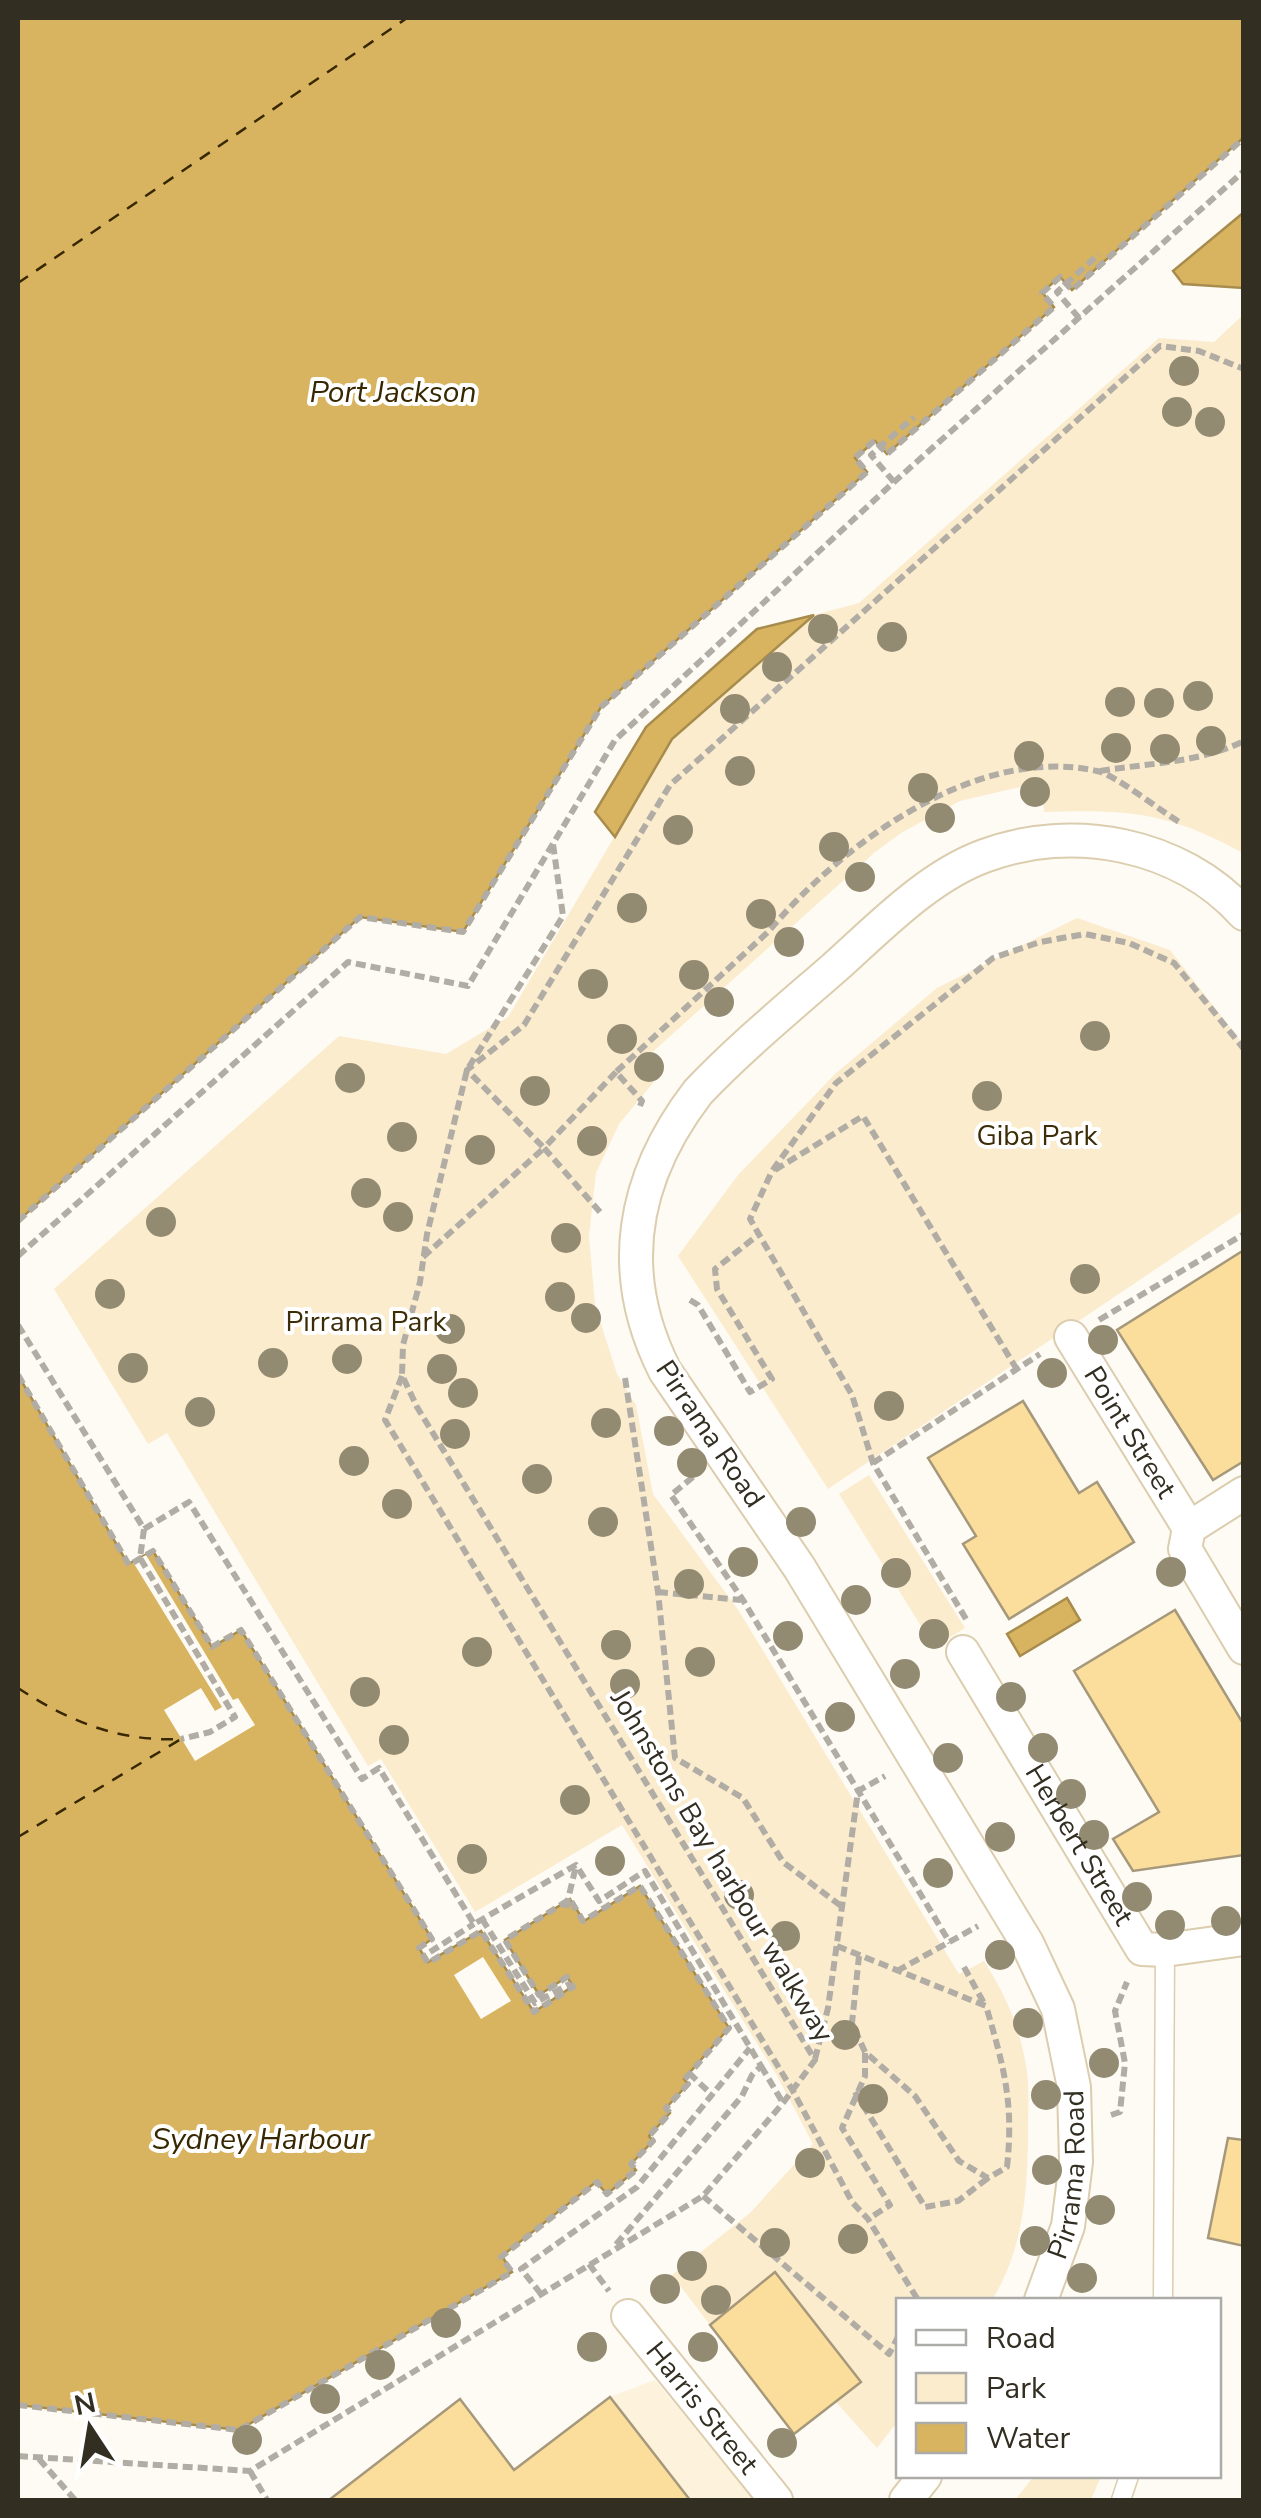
<svg xmlns="http://www.w3.org/2000/svg" width="1261" height="2518" viewBox="0 0 1261 2518" font-family="'Nunito Sans',sans-serif">
<style>
.built{fill:#fdf2db}
.green{fill:#fbecce}
.water{fill:#d9b460;stroke:#a78c4d;stroke-width:2.5}
.pier{fill:#fefbf5}
.lines{fill:none;stroke-linecap:round;stroke-linejoin:round}
.ferry{stroke:#372802;stroke-width:2.5;stroke-dasharray:12 10;stroke-linecap:butt}
.building{fill:#fcde9c;stroke:#a6987b;stroke-width:2.5}
.lane-casing{stroke:#dbcdae;stroke-width:21}
.street-casing{stroke:#dbcdae;stroke-width:36}
.path{stroke:#b1ada5;stroke-width:6;stroke-dasharray:10 5;stroke-linecap:butt}
.lane{stroke:#fff;stroke-width:18}
.street{stroke:#fff;stroke-width:32}
.tree{fill:#938a72}
.labels{text-anchor:middle;dominant-baseline:central;stroke-width:8;stroke-linejoin:round;paint-order:stroke}
.park-label{font-size:28px;fill:#3c2d07;stroke:#fff}
.street-label{font-size:28px;fill:#332e22;stroke:#fff}
.water-label{font-size:30px;font-style:italic;fill:#372802;stroke:#fff}
</style>
<rect width="100%" height="100%" fill="#fefbf5"/>
<path class="built" d="M 655,2380 L 754,2500 L 580,2500 L 543,2448 L 610,2397 Z"/>
<g class="green">
<path d="M 1243,315 L 1243,853 C 1169,812 1127,809 1044,812 L 1042,782 L 960,801 L 901,833 L 874,853 L 638,1065 L 654,1082 L 619,1124 L 596,1173 L 589,1236 L 595,1305 L 617,1374 L 636,1405 L 653,1494 L 739,1611 L 959,1974 L 984,1961 C 1004,1992 1018,2023 1025,2060 C 1030,2082 1028,2107 1028,2129 C 1028,2188 1024,2249 992,2300 L 898,2300 L 898,2421 L 877,2448 L 836,2402 L 861,2382 L 776,2273 L 710,2325 L 672,2275 L 750,2213 L 813,2144 L 776,2074 L 622,1825 L 475,1912 L 381,1759 L 368,1766 L 167,1433 L 148,1444 L 54,1289 L 339,1036 L 446,1054 L 508,1017 L 672,739 L 814,615 L 859,603 L 1159,338 L 1214,342 Z"/>
<path d="M 1077,918 L 1170,950 L 1243,1044 L 1243,1215 L 1241,1212 L 828,1489 L 678,1256 L 738,1175 L 835,1074 L 937,988 Z"/>
<path d="M 869,1475 L 965,1628 L 934,1647 L 839,1494 Z"/>
<path d="M 1034,2476 L 1101,2476 L 1091,2500 L 1015,2500 Z"/>
</g>
<g class="water">
<path d="M 18,18 L 1243,18 L 1243,138 L 1072,290 L 1060,277 L 1042,292 L 1054,307 L 887,454 L 875,441 L 855,458 L 867,472 L 601,707 L 463,932 L 360,917 L 18,1221 Z"/>
<path d="M 1243,213 L 1243,288 L 1183,284 L 1173,271 Z"/>
<path d="M 814,615 L 672,739 L 615,837 L 595,812 L 646,727 L 757,629 Z"/>
<path d="M 18,1375 L 128,1564 L 153,1551 L 212,1647 L 241,1630 L 432,1939 L 419,1948 L 428,1962 L 481,1931 L 534,2012 L 573,1986 L 567,1977 L 539,1995 L 505,1940 L 570,1899 L 584,1921 L 640,1886 L 729,2028 L 684,2079 L 688,2084 L 666,2108 L 670,2113 L 649,2136 L 653,2141 L 631,2164 L 636,2170 L 607,2194 L 596,2182 L 502,2256 L 512,2272 L 239,2430 L 18,2405 Z"/>
<path d="M 1067,1598 L 1080,1620 L 1020,1656 L 1007,1634 Z"/>
</g>
<g class="pier">
<path d="M 146,1555 L 233,1700 L 238,1698 L 255,1725 L 195,1761 L 164,1710 L 201,1688 L 215,1711 L 222,1707 L 133,1562 Z"/>
<path d="M 483,1957 L 511,2001 L 481,2019 L 454,1975 Z"/>
</g>
<g class="lines">
<g class="ferry">
<path d="M 18,283 L 407,18"/>
<path d="M 18,1688 C 68,1721 119,1742 180,1739"/>
<path d="M 18,1837 L 181,1739"/>
</g>
</g>
<g class="building">
<path d="M 1244,1250 L 1244,1461 L 1213,1480 L 1117,1330 Z"/>
<path d="M 1023,1401 L 1079,1493 L 1097,1482 L 1134,1542 L 1009,1619 L 963,1544 L 976,1536 L 928,1458 Z"/>
<path d="M 1175,1610 L 1244,1725 L 1244,1855 L 1133,1871 L 1113,1839 L 1159,1812 L 1074,1671 Z"/>
<path d="M 1228,2138 L 1244,2140 L 1244,2246 L 1208,2238 Z"/>
<path d="M 775,2272 L 861,2382 L 794,2434 L 710,2325 Z"/>
<path d="M 610,2397 L 690,2500 L 329,2500 L 460,2399 L 514,2470 Z"/>
</g>
<g class="lines">
<g class="lane-casing">
<g id="lane">
<path d="M 1163,2300 L 1165,1950"/>
<path d="M 1121,2500 L 1129,2476"/>
</g>
</g>
<g class="street-casing">
<g id="street">
<path id="s1" d="M 1071,1337 L 1189,1528"/>
<path d="M 1244,1493 L 1189,1528 L 1185,1549 L 1244,1648"/>
<path id="s2" d="M 963,1652 L 1142,1949 L 1165,1950 L 1244,1939"/>
<path id="s3" d="M 1041,2300 L 1068,2226 L 1076,2162 L 1074,2087 L 1058,2009 L 1027,1943 L 799,1567 L 665,1371 C 615,1272 632,1178 698,1092 C 740,1048 787,1009 833,969 C 878,929 927,877 984,856 C 1072,823 1180,843 1244,914"/>
<path id="s4" d="M 628,2316 L 776,2500"/>
<path d="M 906,2500 L 925,2476"/>
</g>
</g>
<g class="path">
<path d="M 1079,318 L 1057,292 L 1099,254"/>
<path d="M 894,482 L 871,455 L 914,417"/>
<path d="M 1100,771 C 1149,763 1199,763 1244,741"/>
<path d="M 640,1106 L 642,1101 L 616,1072 L 768,932 C 841,845 975,744 1097,771 C 1116,775 1160,811 1181,823"/>
<path d="M 775,1170 L 863,1116 L 1016,1368"/>
<path d="M 600,1212 L 544,1148 L 616,1072"/>
<path d="M 18,1221 L 360,917 L 463,932 L 601,707 L 867,472 L 855,458 L 875,440 L 887,454 L 1054,307 L 1042,293 L 1060,277 L 1072,290 L 1244,138"/>
<path d="M 18,1256 L 348,962 L 468,986 L 615,740 L 894,482 L 1244,171"/>
<path d="M 423,1257 L 544,1148 L 467,1070 L 524,1025 L 670,785 L 1160,346 L 1199,351 L 1244,369"/>
<path d="M 690,1300 L 698,1305 L 750,1392 L 772,1379 L 717,1289 L 715,1269 L 758,1235"/>
<path d="M 1099,1320 L 1244,1234"/>
<path d="M 18,1325 L 144,1529 L 140,1558 L 235,1717 L 210,1732 L 181,1739"/>
<path d="M 18,1375 L 129,1565 L 153,1551 L 212,1647 L 241,1630 L 432,1939 L 419,1948 L 428,1963 L 481,1931 L 534,2012 L 573,1987 L 567,1977 L 539,1995 L 505,1940 L 570,1899 L 583,1921 L 640,1886 L 729,2028 L 684,2080 L 688,2084 L 666,2108 L 670,2113 L 649,2136 L 653,2141 L 631,2164 L 636,2170 L 607,2194 L 597,2182 L 501,2257 L 512,2272 L 239,2430 L 18,2405"/>
<path d="M 402,1376 L 385,1420 L 793,2091 L 852,2202 L 868,2219 L 918,2300"/>
<path d="M 625,1378 L 658,1592 L 675,1758 L 743,1798 L 783,1862 L 841,1906"/>
<path d="M 873,1463 L 1040,1354"/>
<path d="M 693,1477 L 671,1495 L 743,1600 L 950,1943"/>
<path d="M 144,1529 L 189,1502 L 362,1779 L 379,1768 L 474,1924 L 576,1865 L 599,1901 L 645,1871 L 761,2066 L 752,2075 L 742,2096 L 613,2248"/>
<path d="M 658,1592 L 741,1600"/>
<path d="M 966,1619 L 873,1463 L 852,1395 L 750,1219 L 772,1171 L 836,1083 L 993,958 L 1040,942 L 1085,934 L 1129,943 L 1174,963 L 1244,1049"/>
<path d="M 566,1908 L 576,1866"/>
<path d="M 482,1919 L 535,2003 L 571,1983"/>
<path d="M 837,1946 L 986,2006 C 1004,2067 1014,2103 1007,2167 L 988,2178 L 959,2161 L 915,2096 L 865,2052 L 852,2023 L 859,1956"/>
<path d="M 430,1952 L 474,1924"/>
<path d="M 964,1967 L 985,2005"/>
<path d="M 897,1971 L 978,1926"/>
<path d="M 865,2053 L 865,2076 L 842,2128 L 890,2205 L 868,2219"/>
<path d="M 815,2059 L 828,2008 L 858,1791 L 885,1776"/>
<path d="M 761,2066 L 783,2103"/>
<path d="M 689,2073 L 710,2093"/>
<path d="M 855,2092 L 925,2207 L 958,2201 L 988,2178"/>
<path d="M 1111,2115 L 1120,2112 L 1125,2063 L 1115,2011 L 1127,1982"/>
<path d="M 703,2196 L 889,2354 L 898,2337"/>
<path d="M 589,2264 L 609,2291"/>
<path d="M 541,2294 L 521,2269 L 637,2187 L 750,2048"/>
<path d="M 18,2456 L 250,2471 L 703,2196 L 783,2103 L 815,2060 L 417,1407 L 402,1375 L 403,1345 L 420,1282 L 427,1234 L 467,1070 L 563,916 L 553,844"/>
<path d="M 39,2459 L 75,2500"/>
<path d="M 250,2471 L 267,2500"/>
</g>
<use href="#lane" class="lane"/>
<use href="#street" class="street"/>
</g>
<g class="tree">
<circle cx="1184" cy="371" r="15"/>
<circle cx="1177" cy="412" r="15"/>
<circle cx="1210" cy="422" r="15"/>
<circle cx="823" cy="629" r="15"/>
<circle cx="892" cy="637" r="15"/>
<circle cx="777" cy="667" r="15"/>
<circle cx="1198" cy="696" r="15"/>
<circle cx="1120" cy="702" r="15"/>
<circle cx="1159" cy="703" r="15"/>
<circle cx="735" cy="709" r="15"/>
<circle cx="1211" cy="741" r="15"/>
<circle cx="1116" cy="748" r="15"/>
<circle cx="1165" cy="749" r="15"/>
<circle cx="1029" cy="756" r="15"/>
<circle cx="740" cy="771" r="15"/>
<circle cx="923" cy="788" r="15"/>
<circle cx="1035" cy="792" r="15"/>
<circle cx="940" cy="818" r="15"/>
<circle cx="678" cy="830" r="15"/>
<circle cx="834" cy="847" r="15"/>
<circle cx="860" cy="877" r="15"/>
<circle cx="632" cy="908" r="15"/>
<circle cx="761" cy="914" r="15"/>
<circle cx="789" cy="942" r="15"/>
<circle cx="694" cy="975" r="15"/>
<circle cx="593" cy="984" r="15"/>
<circle cx="719" cy="1002" r="15"/>
<circle cx="1095" cy="1036" r="15"/>
<circle cx="622" cy="1039" r="15"/>
<circle cx="649" cy="1067" r="15"/>
<circle cx="350" cy="1078" r="15"/>
<circle cx="535" cy="1091" r="15"/>
<circle cx="987" cy="1096" r="15"/>
<circle cx="402" cy="1137" r="15"/>
<circle cx="592" cy="1141" r="15"/>
<circle cx="480" cy="1150" r="15"/>
<circle cx="366" cy="1193" r="15"/>
<circle cx="398" cy="1217" r="15"/>
<circle cx="161" cy="1222" r="15"/>
<circle cx="566" cy="1238" r="15"/>
<circle cx="1085" cy="1279" r="15"/>
<circle cx="110" cy="1294" r="15"/>
<circle cx="560" cy="1297" r="15"/>
<circle cx="586" cy="1318" r="15"/>
<circle cx="450" cy="1329" r="15"/>
<circle cx="1103" cy="1340" r="15"/>
<circle cx="347" cy="1359" r="15"/>
<circle cx="273" cy="1363" r="15"/>
<circle cx="133" cy="1368" r="15"/>
<circle cx="442" cy="1369" r="15"/>
<circle cx="1052" cy="1373" r="15"/>
<circle cx="463" cy="1393" r="15"/>
<circle cx="889" cy="1406" r="15"/>
<circle cx="200" cy="1412" r="15"/>
<circle cx="606" cy="1423" r="15"/>
<circle cx="669" cy="1431" r="15"/>
<circle cx="455" cy="1434" r="15"/>
<circle cx="354" cy="1461" r="15"/>
<circle cx="692" cy="1463" r="15"/>
<circle cx="537" cy="1479" r="15"/>
<circle cx="397" cy="1504" r="15"/>
<circle cx="603" cy="1522" r="15"/>
<circle cx="801" cy="1522" r="15"/>
<circle cx="743" cy="1562" r="15"/>
<circle cx="1171" cy="1572" r="15"/>
<circle cx="896" cy="1573" r="15"/>
<circle cx="689" cy="1584" r="15"/>
<circle cx="856" cy="1600" r="15"/>
<circle cx="934" cy="1634" r="15"/>
<circle cx="788" cy="1636" r="15"/>
<circle cx="616" cy="1645" r="15"/>
<circle cx="477" cy="1652" r="15"/>
<circle cx="700" cy="1662" r="15"/>
<circle cx="905" cy="1674" r="15"/>
<circle cx="625" cy="1684" r="15"/>
<circle cx="365" cy="1692" r="15"/>
<circle cx="1011" cy="1697" r="15"/>
<circle cx="840" cy="1717" r="15"/>
<circle cx="394" cy="1740" r="15"/>
<circle cx="1043" cy="1748" r="15"/>
<circle cx="948" cy="1758" r="15"/>
<circle cx="1071" cy="1794" r="15"/>
<circle cx="575" cy="1800" r="15"/>
<circle cx="1094" cy="1835" r="15"/>
<circle cx="1000" cy="1837" r="15"/>
<circle cx="472" cy="1859" r="15"/>
<circle cx="610" cy="1861" r="15"/>
<circle cx="938" cy="1873" r="15"/>
<circle cx="739" cy="1895" r="15"/>
<circle cx="1137" cy="1897" r="15"/>
<circle cx="1226" cy="1921" r="15"/>
<circle cx="1170" cy="1925" r="15"/>
<circle cx="785" cy="1936" r="15"/>
<circle cx="1000" cy="1955" r="15"/>
<circle cx="1028" cy="2023" r="15"/>
<circle cx="845" cy="2035" r="15"/>
<circle cx="1104" cy="2063" r="15"/>
<circle cx="1046" cy="2095" r="15"/>
<circle cx="873" cy="2099" r="15"/>
<circle cx="810" cy="2163" r="15"/>
<circle cx="1047" cy="2170" r="15"/>
<circle cx="1100" cy="2210" r="15"/>
<circle cx="853" cy="2239" r="15"/>
<circle cx="1035" cy="2241" r="15"/>
<circle cx="775" cy="2243" r="15"/>
<circle cx="692" cy="2266" r="15"/>
<circle cx="1082" cy="2278" r="15"/>
<circle cx="665" cy="2289" r="15"/>
<circle cx="716" cy="2300" r="15"/>
<circle cx="446" cy="2323" r="15"/>
<circle cx="592" cy="2347" r="15"/>
<circle cx="703" cy="2347" r="15"/>
<circle cx="380" cy="2365" r="15"/>
<circle cx="325" cy="2399" r="15"/>
<circle cx="247" cy="2440" r="15"/>
<circle cx="782" cy="2443" r="15"/>
</g>
<g class="labels">
<g class="park-label">
<text x="1037" y="1136">Giba Park</text>
<text x="366" y="1322">Pirrama Park</text>
</g>
<g class="street-label">
<text stroke="none"><textPath href="#s1" startOffset="112">Point Street</textPath></text>
<text transform="translate(710 1434) rotate(56)">Pirrama Road</text>
<text stroke="none"><textPath href="#s2" startOffset="225">Herbert Street</textPath></text>
<text transform="translate(722 1866) rotate(59)">Johnstons Bay harbour walkway</text>
<text stroke="none"><textPath href="#s3" startOffset="130">Pirrama Road</textPath></text>
<text stroke="none"><textPath href="#s4" startOffset="118">Harris Street</textPath></text>
</g>
<g class="water-label">
<text x="393" y="392">Port Jackson</text>
<text x="261" y="2139">Sydney Harbour</text>
</g>
</g>
<rect width="1261" height="2518" fill="none" stroke="#332e22" stroke-width="40"/>
<rect x="896" y="2298" width="325" height="180" fill="#ffffff" stroke="#adaba7" stroke-width="2.5"/>
<rect x="916" y="2330" width="50" height="15" fill="#ffffff" stroke="#adaba7" stroke-width="2.5"/>
<text x="986" y="2348" font-size="30" fill="#332e22">Road</text>
<rect x="916" y="2373" width="50" height="30" fill="#fbecce" stroke="#adaba7" stroke-width="2.5"/>
<text x="986" y="2398" font-size="30" fill="#332e22">Park</text>
<rect x="916" y="2423" width="50" height="30" fill="#d9b460" stroke="#adaba7" stroke-width="2.5"/>
<text x="986" y="2448" font-size="30" fill="#332e22">Water</text>
<g transform="translate(90 2428) rotate(348)" stroke="#ffffff" stroke-width="8" paint-order="stroke">
<path d="M0-8L18 38L0 25L-18 38Z" fill="#332e22"/>
<text y="-15" font-size="28" font-weight="bold" text-anchor="middle" fill="#332e22">N</text>
</g>
</svg>
